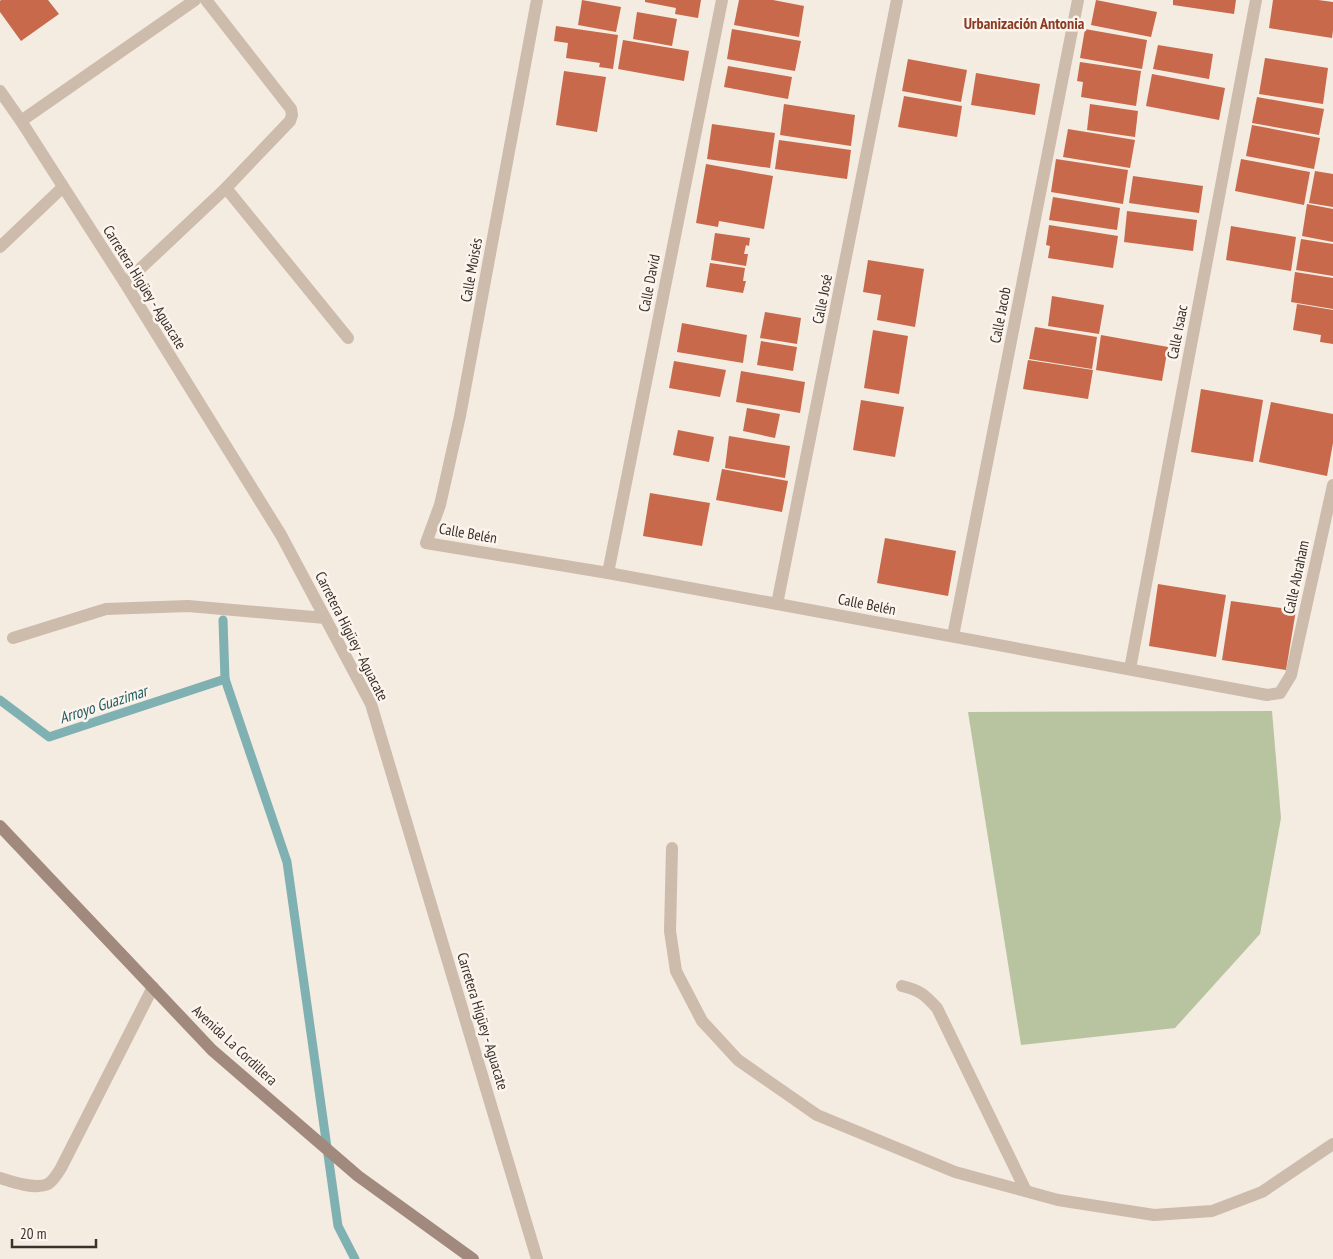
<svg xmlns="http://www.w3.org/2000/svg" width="1333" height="1259" viewBox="0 0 1333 1259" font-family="'PT Sans Narrow',sans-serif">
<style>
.green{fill:#b8c4a0}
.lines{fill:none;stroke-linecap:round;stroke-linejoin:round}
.stream{stroke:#7fb0b2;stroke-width:9}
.building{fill:#c8694b}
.lane{stroke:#cdbbac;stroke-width:12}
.street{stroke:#cdbbac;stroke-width:12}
.secondary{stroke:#a18a7d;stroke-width:12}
.labels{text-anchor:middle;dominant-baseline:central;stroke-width:5;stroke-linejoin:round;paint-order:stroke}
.street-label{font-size:15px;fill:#3b302b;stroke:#fbf5ee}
.neighbourhood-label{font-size:16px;font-weight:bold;fill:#8c3b22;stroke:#fbf5ee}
.water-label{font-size:16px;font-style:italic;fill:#1f5a5e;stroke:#fbf5ee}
</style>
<rect width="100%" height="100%" fill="#f4ebe1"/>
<path class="green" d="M 1272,711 L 1281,818 L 1260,934 L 1175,1028 L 1021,1045 L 968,712 Z"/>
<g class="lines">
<g class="stream">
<path d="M 223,620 L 225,679 L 287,862 L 338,1226 L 355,1259"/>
<path d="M 0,700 L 49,737 L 225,679"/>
</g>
</g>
<g class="building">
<path d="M 1,0 L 48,0 L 59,14 L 21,41 L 0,12 L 0,1 Z"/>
<path d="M 582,0 L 621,7 L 616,32 L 578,25 Z"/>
<path d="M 645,0 L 701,0 L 698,18 L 675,14 L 676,8 L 645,2 Z"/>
<path d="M 739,0 L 773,0 L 804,6 L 799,37 L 734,25 Z"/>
<path d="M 1096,0 L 1157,12 L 1151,37 L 1091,25 Z"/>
<path d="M 1173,0 L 1236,0 L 1234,14 L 1173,5 Z"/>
<path d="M 1273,0 L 1318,0 L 1333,2 L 1333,30 L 1332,38 L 1269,28 Z"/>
<path d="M 637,12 L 677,19 L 672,46 L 633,39 Z"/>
<path d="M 556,26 L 618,35 L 613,69 L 599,67 L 600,63 L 566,58 L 568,43 L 554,41 Z"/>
<path d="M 732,29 L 801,41 L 795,71 L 727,59 Z"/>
<path d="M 1085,29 L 1147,40 L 1142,69 L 1080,58 Z"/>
<path d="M 623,40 L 689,51 L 684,81 L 618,69 Z"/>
<path d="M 1158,45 L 1213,54 L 1209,79 L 1153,69 Z"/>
<path d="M 1265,58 L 1328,68 L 1323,104 L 1259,94 Z"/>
<path d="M 908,59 L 967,70 L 961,102 L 902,91 Z"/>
<path d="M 1080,62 L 1141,71 L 1136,106 L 1081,97 L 1083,82 L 1077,81 Z"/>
<path d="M 728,66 L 792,77 L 788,99 L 724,87 Z"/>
<path d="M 564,71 L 606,77 L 597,132 L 556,125 Z"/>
<path d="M 976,73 L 1040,84 L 1035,115 L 971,105 Z"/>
<path d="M 1152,74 L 1225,88 L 1219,120 L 1146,106 Z"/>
<path d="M 904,96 L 962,106 L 957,137 L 898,127 Z"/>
<path d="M 1257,97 L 1324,109 L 1319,135 L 1252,123 Z"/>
<path d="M 784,104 L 855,115 L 851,146 L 780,135 Z"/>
<path d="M 1090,104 L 1138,111 L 1135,137 L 1087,130 Z"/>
<path d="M 712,124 L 775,133 L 770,168 L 707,159 Z"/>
<path d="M 1252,125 L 1320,138 L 1314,169 L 1246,156 Z"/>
<path d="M 1068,129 L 1135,140 L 1130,168 L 1063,157 Z"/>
<path d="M 779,140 L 851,150 L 847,179 L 775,169 Z"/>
<path d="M 1056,159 L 1128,170 L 1123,204 L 1051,192 Z"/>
<path d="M 1241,159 L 1310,172 L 1304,205 L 1235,191 Z"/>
<path d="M 706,164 L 773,176 L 764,229 L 719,221 L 718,227 L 696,223 Z"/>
<path d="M 1315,171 L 1333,174 L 1333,207 L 1309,203 Z"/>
<path d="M 1133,176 L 1203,186 L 1199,213 L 1129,203 Z"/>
<path d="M 1053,197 L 1120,208 L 1117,230 L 1049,220 Z"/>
<path d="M 1307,204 L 1333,209 L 1333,242 L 1302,236 Z"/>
<path d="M 1127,211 L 1197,220 L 1193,251 L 1124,242 Z"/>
<path d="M 1049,225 L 1118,236 L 1113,268 L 1048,258 L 1050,246 L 1046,245 Z"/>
<path d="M 1231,226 L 1296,237 L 1291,271 L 1226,260 Z"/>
<path d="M 715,233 L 750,238 L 749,246 L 746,245 L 744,254 L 748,254 L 746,266 L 711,260 Z"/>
<path d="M 1301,239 L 1333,244 L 1333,276 L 1296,270 Z"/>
<path d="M 868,260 L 924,269 L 915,327 L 877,320 L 881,295 L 863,292 Z"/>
<path d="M 710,263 L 745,268 L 743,281 L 746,281 L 743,293 L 706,287 Z"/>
<path d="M 1295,272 L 1333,278 L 1333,309 L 1291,302 Z"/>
<path d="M 1052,296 L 1104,305 L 1099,334 L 1048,326 Z"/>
<path d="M 1297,304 L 1333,310 L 1333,344 L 1320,342 L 1321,335 L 1293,330 Z"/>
<path d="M 765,312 L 801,318 L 797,344 L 760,338 Z"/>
<path d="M 682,323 L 747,335 L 743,363 L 677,352 Z"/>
<path d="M 1035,327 L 1097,337 L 1092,369 L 1029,359 Z"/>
<path d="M 873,330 L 908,336 L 899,394 L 864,388 Z"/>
<path d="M 1101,335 L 1168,347 L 1162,381 L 1096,370 Z"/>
<path d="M 761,341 L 797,347 L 793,371 L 757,365 Z"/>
<path d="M 1028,360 L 1093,370 L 1088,399 L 1023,389 Z"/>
<path d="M 674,361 L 726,370 L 720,397 L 669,388 Z"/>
<path d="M 741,371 L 805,382 L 800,413 L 736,402 Z"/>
<path d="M 1201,389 L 1263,400 L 1253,462 L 1191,452 Z"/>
<path d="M 861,400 L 904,407 L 895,457 L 853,450 Z"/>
<path d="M 1271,402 L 1333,414 L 1333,443 L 1327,476 L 1259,462 Z"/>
<path d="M 747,408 L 780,414 L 775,438 L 743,431 Z"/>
<path d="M 678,430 L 714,437 L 709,462 L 673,455 Z"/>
<path d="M 729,436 L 790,446 L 785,478 L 725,468 Z"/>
<path d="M 722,469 L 788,481 L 782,512 L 716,500 Z"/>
<path d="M 650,493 L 710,503 L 702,546 L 643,536 Z"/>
<path d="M 885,538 L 956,551 L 948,596 L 877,583 Z"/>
<path d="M 1158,584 L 1226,595 L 1216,657 L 1149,646 Z"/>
<path d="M 1231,601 L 1296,610 L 1286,670 L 1222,660 Z"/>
</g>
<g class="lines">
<g class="lane">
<path d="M 0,247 L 63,187"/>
<path d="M 13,638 L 106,609 L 188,606 L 325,618"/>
<path d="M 672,848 L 670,931 L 676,971 L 702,1021 L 738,1060 L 817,1115 L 955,1172 L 1058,1200 L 1154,1215 L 1212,1211 L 1262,1192 L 1333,1144"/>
<path d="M 902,986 C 920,990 925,995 937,1008 L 1026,1191"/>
</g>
<g class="street">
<path d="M 537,0 L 460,416 L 440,505 L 426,543 L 608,573 L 772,603 L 1267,695 L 1280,693 L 1291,675 L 1333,485"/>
<path d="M 0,91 L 21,121 L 125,283 L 281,535 L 371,704 L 537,1259"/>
<path d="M 21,121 L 195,0"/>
<path d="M 226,188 L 348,338"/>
<path d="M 125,283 L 226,188 L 290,121 L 292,115 L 291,109 L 206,0"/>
<path d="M 608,573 L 722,0"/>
<path d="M 777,604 L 897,0"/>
<path d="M 953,636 L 1078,0"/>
<path d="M 1130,669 L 1256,0"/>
<path d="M 0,1178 C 12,1182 36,1190 48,1184 C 53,1181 58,1173 61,1168 L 153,987"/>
</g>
<path class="secondary" d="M 0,826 L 212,1050 L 358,1176 L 473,1259"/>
</g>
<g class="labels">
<g class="street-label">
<text transform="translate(471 270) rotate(-80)">Calle Moisés</text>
<text transform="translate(649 283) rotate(-79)">Calle David</text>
<text transform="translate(145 287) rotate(58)">Carretera Higüey - Aguacate</text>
<text transform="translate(822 299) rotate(-79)">Calle José</text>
<text transform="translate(1000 315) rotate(-79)">Calle Jacob</text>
<text transform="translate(1177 332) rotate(-79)">Calle Isaac</text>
<text transform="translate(468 533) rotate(10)">Calle Belén</text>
<text transform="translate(1296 577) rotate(-78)">Calle Abraham</text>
<text transform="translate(867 604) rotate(11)">Calle Belén</text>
<text transform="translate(352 636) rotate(63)">Carretera Higüey - Aguacate</text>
<text transform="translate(483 1021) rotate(73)">Carretera Higüey - Aguacate</text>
<text transform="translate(235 1045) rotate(43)">Avenida La Cordillera</text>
</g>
<g class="neighbourhood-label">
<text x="1024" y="23">Urbanización Antonia</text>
</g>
<g class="water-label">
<text transform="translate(103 704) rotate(-18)">Arroyo Guazimar</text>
</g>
</g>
<path d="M12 1239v8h84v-8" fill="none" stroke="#3b302b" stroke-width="2.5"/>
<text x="20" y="1239" font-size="15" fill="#3b302b" stroke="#fbf5ee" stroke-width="4" paint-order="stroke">20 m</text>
</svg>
